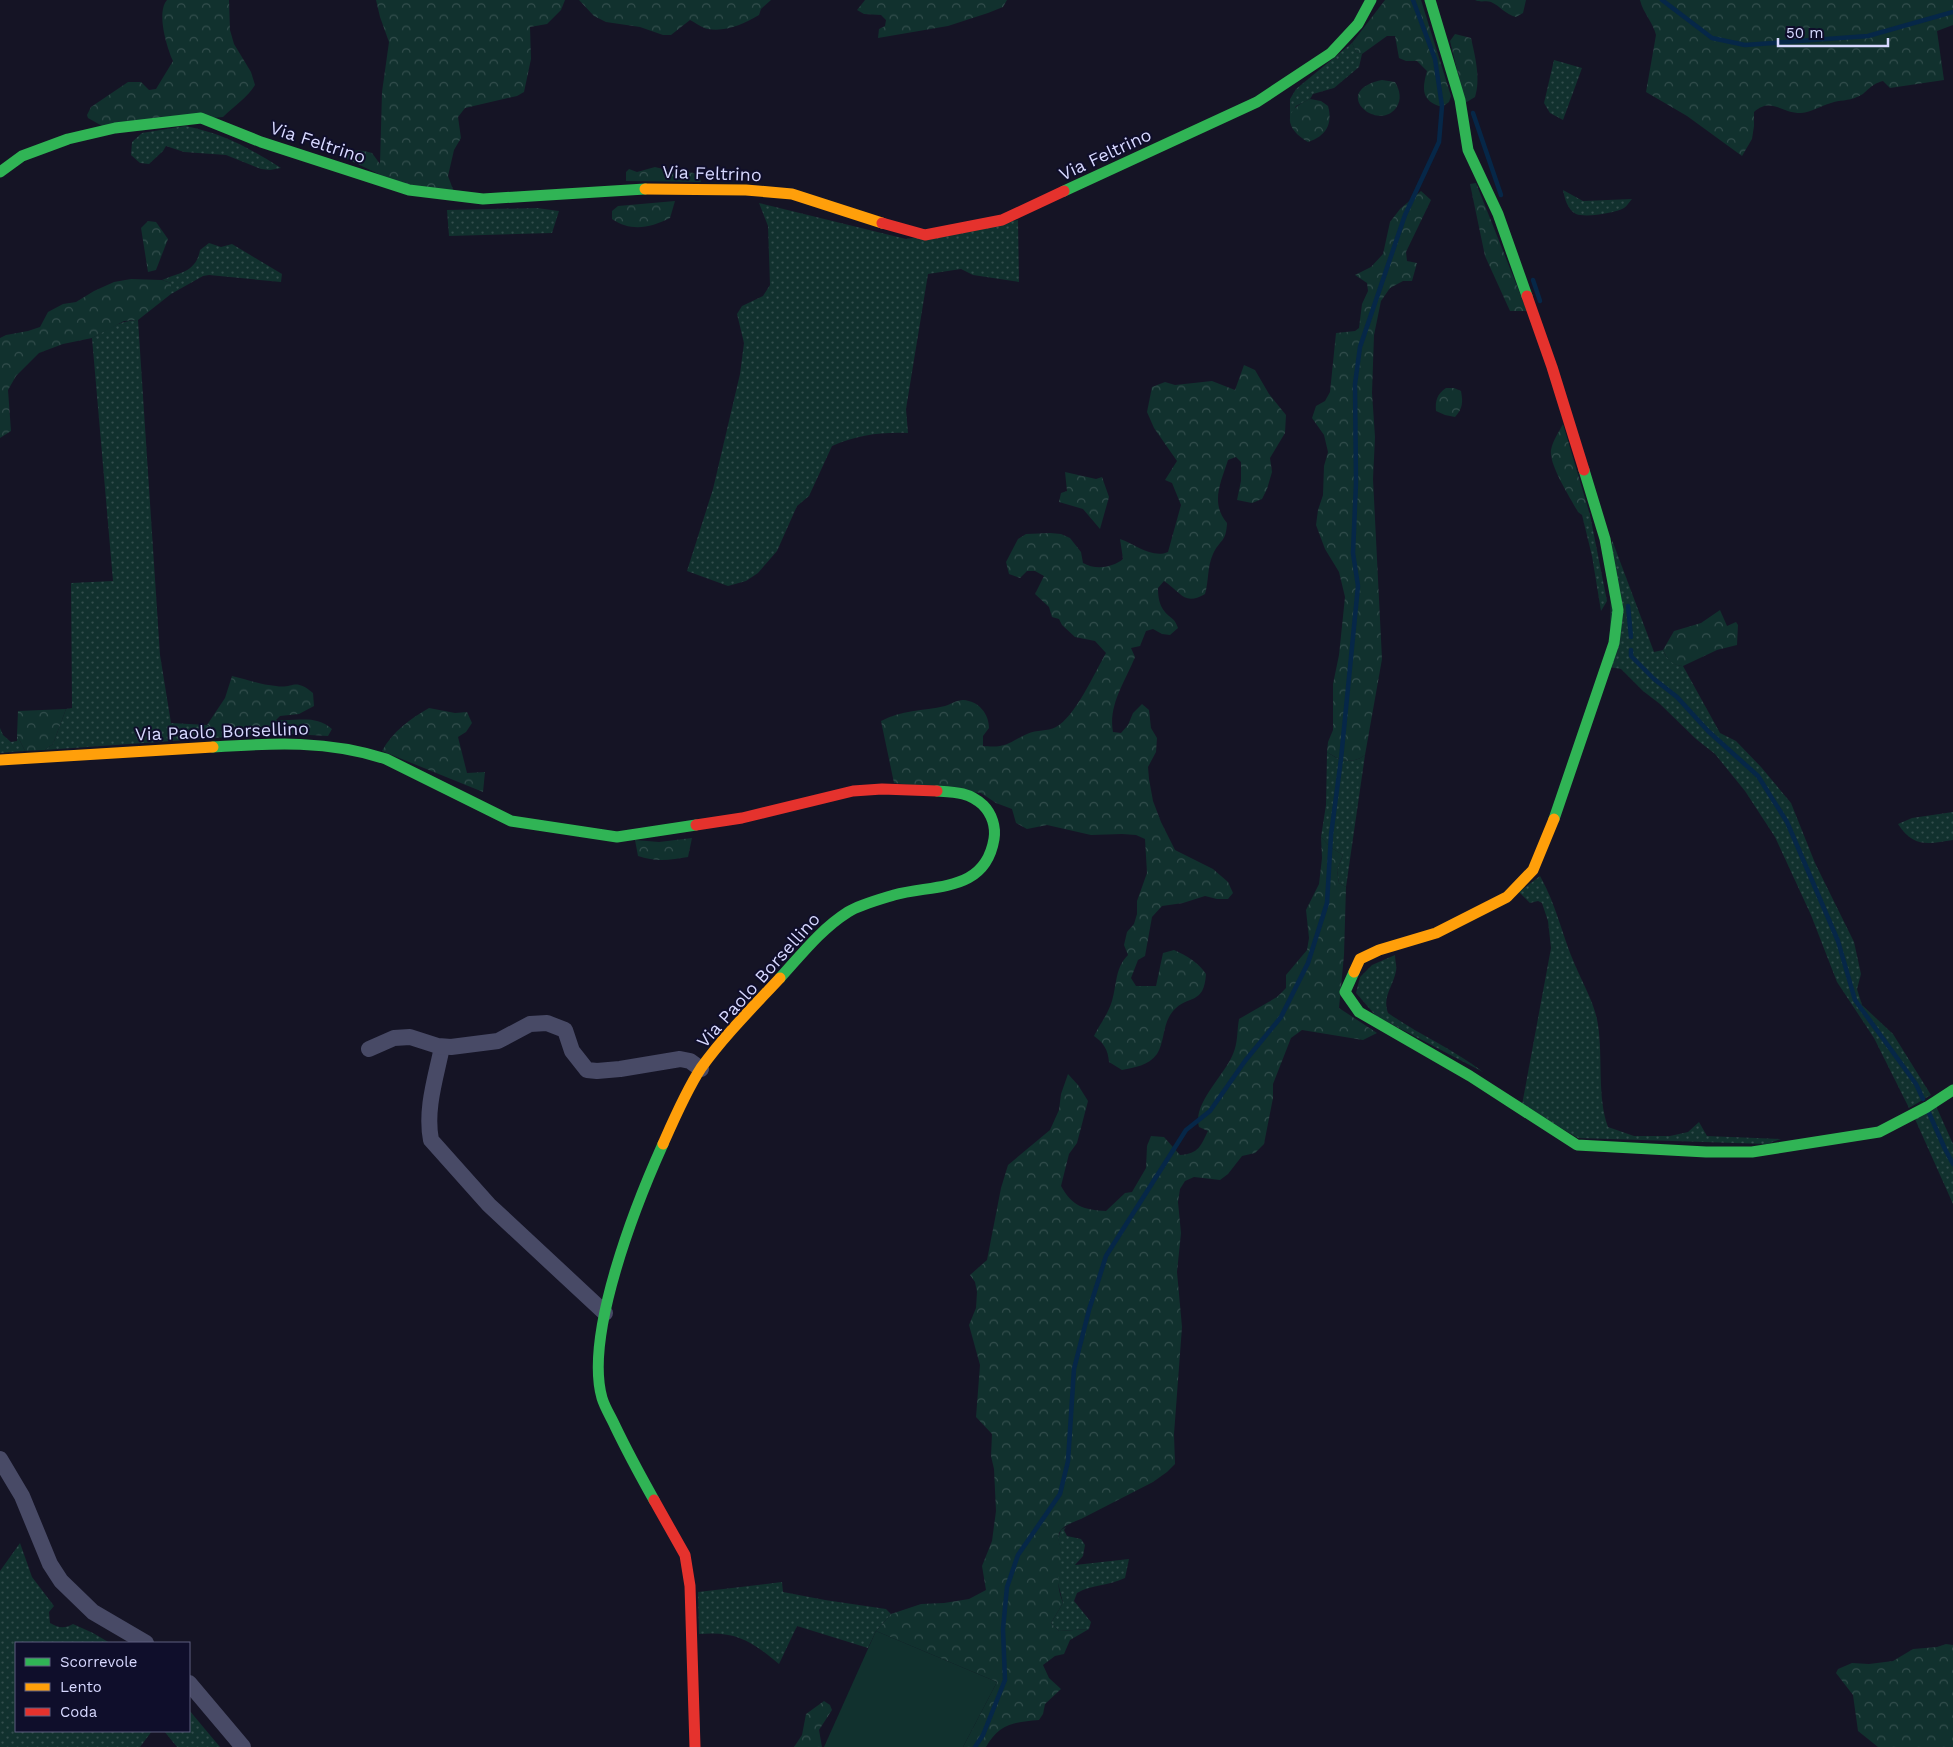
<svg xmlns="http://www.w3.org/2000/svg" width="1953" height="1747" viewBox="0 0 1953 1747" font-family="'Work Sans',sans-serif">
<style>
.grass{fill:url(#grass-dots)}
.forest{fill:url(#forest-crowns)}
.pitch{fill:#11312e}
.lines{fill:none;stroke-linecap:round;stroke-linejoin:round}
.stream{stroke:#062748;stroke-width:4.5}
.street{stroke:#484a66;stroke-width:16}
.fast{stroke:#30b455;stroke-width:11}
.slow{stroke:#ff9f0a;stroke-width:11}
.jam{stroke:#e5322d;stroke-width:11}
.labels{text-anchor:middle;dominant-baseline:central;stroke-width:4;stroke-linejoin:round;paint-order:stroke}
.street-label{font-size:18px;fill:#d7d8ff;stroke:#0f0e2b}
</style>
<defs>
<pattern id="grass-dots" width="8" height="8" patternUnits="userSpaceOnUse" patternTransform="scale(1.25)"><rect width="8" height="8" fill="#11312e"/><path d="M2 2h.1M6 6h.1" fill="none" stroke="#334e4d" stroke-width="1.8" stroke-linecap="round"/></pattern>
<pattern id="forest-crowns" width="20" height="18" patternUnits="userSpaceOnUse" patternTransform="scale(1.25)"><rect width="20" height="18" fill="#11312e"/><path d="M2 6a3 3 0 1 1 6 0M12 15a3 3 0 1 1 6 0" fill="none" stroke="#334e4d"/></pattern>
</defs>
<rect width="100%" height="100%" fill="#151425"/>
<g class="grass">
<path d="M 1352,43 L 1356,52 L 1362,54 L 1359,67 L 1334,88 L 1313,94 L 1310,99 L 1296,106 L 1290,120 L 1290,99 L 1296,89 Z"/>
<path d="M 1554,60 L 1582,68 L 1563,120 L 1550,113 L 1544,103 Z"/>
<path d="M 185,126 C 225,134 247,147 281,168 L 270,170 L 261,169 L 226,155 L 184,152 L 166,146 L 163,151 L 149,164 L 140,163 L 131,155 L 132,142 L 142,133 Z"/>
<path d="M 1563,190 L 1583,201 L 1632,199 C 1629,202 1627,206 1624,208 C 1615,213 1586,218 1576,214 C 1567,209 1565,199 1563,190 Z"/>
<path d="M 759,203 L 906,239 L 1018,220 L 1019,282 L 973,275 L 961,269 L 928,274 L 906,409 L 908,433 C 880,432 858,435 832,446 L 809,496 L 797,506 L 777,551 L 758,573 L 746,581 L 728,586 L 687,571 L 713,489 L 740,374 L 744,343 L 737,314 L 742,306 L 763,296 L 770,285 L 768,226 Z"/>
<path d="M 537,208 L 559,211 L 552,233 L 449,236 L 447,210 Z"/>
<path d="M 209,243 L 221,247 L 232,244 L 282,274 L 281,282 L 209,275 L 203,276 L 171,294 L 171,283 L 162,280 C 181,272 196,272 200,250 Z"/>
<path d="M 138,320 L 160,655 L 171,723 L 207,725 L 216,730 L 270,734 L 45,750 L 53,744 L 66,709 L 72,708 L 71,583 L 113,581 L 92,338 C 109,329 118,321 138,320 Z"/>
<path d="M 1582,515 L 1590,515 L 1607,601 L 1601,611 L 1592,556 Z"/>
<path d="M 1612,540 L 1654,652 L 1663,650 C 1666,658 1674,666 1683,666 L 1720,733 L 1736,741 L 1761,767 L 1791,803 L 1815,863 L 1854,942 L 1861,974 L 1857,989 L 1862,1005 L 1893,1034 L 1931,1095 L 1909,1108 L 1874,1038 L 1837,982 L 1811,915 L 1775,837 L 1745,791 L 1715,754 L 1696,739 L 1660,704 L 1643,691 L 1621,669 L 1609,667 Z"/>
<path d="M 0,728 L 3,735 L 11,742 L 17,741 L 17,735 L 25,751 L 0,753 Z"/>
<path d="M 1327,752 C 1340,761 1351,765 1365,755 L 1346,887 L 1339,883 L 1337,870 L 1343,855 L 1330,847 L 1321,837 L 1326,805 Z"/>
<path d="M 1953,812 L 1953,840 C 1929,844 1913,848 1898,824 L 1912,818 Z"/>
<path d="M 1540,876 C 1556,904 1562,935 1575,965 C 1583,984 1595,1004 1598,1025 C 1603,1058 1597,1097 1608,1127 L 1634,1136 L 1670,1136 L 1688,1132 L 1699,1122 L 1707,1136 L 1781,1139 L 1767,1144 L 1578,1138 L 1522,1105 L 1551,948 L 1548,921 L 1542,903 L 1538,901 L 1530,903 L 1519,892 Z"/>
<path d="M 1395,955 C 1395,960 1397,967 1396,971 C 1393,987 1382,996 1388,1013 C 1418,1034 1453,1049 1483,1072 L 1376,1016 L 1356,993 L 1360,977 L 1372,965 Z"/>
<path d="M 1936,1106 L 1953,1144 L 1953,1204 L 1915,1119 Z"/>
<path d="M 1066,1527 L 1064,1530 L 1067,1536 L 1081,1539 L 1085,1545 L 1083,1556 L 1075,1565 L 1129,1559 L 1125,1578 C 1108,1586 1093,1584 1077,1593 L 1074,1601 L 1091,1622 L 1089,1629 L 1059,1631 L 1051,1623 L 1063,1603 L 1057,1579 L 1061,1552 L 1058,1538 L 1061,1530 Z"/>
<path d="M 20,1543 L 32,1577 L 54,1606 L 49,1612 L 50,1623 C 59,1628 64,1629 73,1624 L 93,1633 L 110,1643 L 16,1643 L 16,1731 L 152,1731 L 140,1747 L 0,1747 L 0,1571 Z"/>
<path d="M 782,1582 L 783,1592 L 825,1600 L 886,1609 L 891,1614 L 876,1631 L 868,1648 L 797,1626 L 779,1664 C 751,1641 737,1631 699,1634 L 698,1592 Z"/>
<path d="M 189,1710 L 220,1747 L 177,1747 L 164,1731 L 189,1731 Z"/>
</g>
<g class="forest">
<path d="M 167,0 L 229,0 L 230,30 L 234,44 L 251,72 L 255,85 C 247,98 234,106 223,117 L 104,127 L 88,118 L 87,115 L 91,107 L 128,82 L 141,82 L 149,90 L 156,89 L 173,61 C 167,48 156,12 167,0 Z"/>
<path d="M 376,0 L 565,0 L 561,10 L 547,24 L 530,27 L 531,59 L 524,92 L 517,96 L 465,108 L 458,117 L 461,138 L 454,150 L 448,176 L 454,192 L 410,189 L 345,158 C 353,148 360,150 372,153 L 380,164 L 382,92 L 389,42 L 380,17 Z"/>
<path d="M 579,0 L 771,0 L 761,9 L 759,15 C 744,24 726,32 708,29 C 702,28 696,23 690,20 L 671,35 L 663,35 L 640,27 L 606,22 L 594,16 Z"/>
<path d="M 865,0 L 1007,0 L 1003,7 L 988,13 L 948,26 L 878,38 L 879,29 L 885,26 L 886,20 L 881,15 L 864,14 L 857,10 Z"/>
<path d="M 1385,0 L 1421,0 L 1451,96 L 1449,102 L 1442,107 C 1421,101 1422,89 1427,71 L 1417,61 L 1406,61 L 1399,58 L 1395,36 L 1387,36 L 1362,54 L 1356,52 L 1352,43 Z"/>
<path d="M 1475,0 L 1526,0 L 1523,13 L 1516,17 C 1505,14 1500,6 1491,2 C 1486,0 1481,3 1475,0 Z"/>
<path d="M 1640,0 L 1953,0 L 1953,25 L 1937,31 L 1944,80 L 1890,88 L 1883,81 C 1868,85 1868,93 1857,97 C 1849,101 1839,100 1831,103 C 1820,106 1812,112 1801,113 C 1781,113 1771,97 1754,112 L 1754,126 L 1752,139 L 1742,156 L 1687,116 L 1646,92 L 1656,35 C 1653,22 1643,13 1640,0 Z"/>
<path d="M 1455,34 L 1471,38 C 1475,56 1481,79 1475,97 L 1465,103 L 1450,41 Z"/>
<path d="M 1382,80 L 1395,82 C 1400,91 1402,99 1396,108 C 1377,133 1329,91 1382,80 Z"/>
<path d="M 1310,99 L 1321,101 L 1328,106 C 1333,124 1326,136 1308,142 C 1285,129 1282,110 1310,99 Z"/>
<path d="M 655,167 C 662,168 668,172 675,173 C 685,174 698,168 701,182 L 626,181 L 626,172 L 629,169 L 637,172 Z"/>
<path d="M 1476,183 L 1527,311 L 1510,311 L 1485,256 L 1470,184 Z"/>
<path d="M 1421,191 L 1431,200 L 1406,252 L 1407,261 L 1417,263 L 1412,281 L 1403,281 L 1390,288 L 1381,301 L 1374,335 L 1372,393 L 1375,437 L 1373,479 L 1382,659 L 1365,755 C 1351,765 1341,761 1327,752 L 1328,742 L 1333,730 L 1333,684 L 1339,655 L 1345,597 L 1339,572 L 1325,549 L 1316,525 L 1318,510 L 1323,495 L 1324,466 L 1328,452 L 1324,435 L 1312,418 L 1316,406 L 1325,401 L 1330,392 L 1336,333 L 1355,331 L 1359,328 L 1362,304 L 1368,291 L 1367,283 L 1355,275 L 1371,267 L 1383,254 L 1390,222 L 1400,209 Z"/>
<path d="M 675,201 L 670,218 C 650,228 631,232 612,219 L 612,211 L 618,206 Z"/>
<path d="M 148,221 L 156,222 L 168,239 L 156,270 L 148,272 L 141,228 Z"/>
<path d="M 131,279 L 162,280 L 171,283 L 171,294 L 138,320 L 124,321 L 92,338 L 63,344 L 39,353 L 16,376 L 8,390 L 11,431 L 0,438 L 0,338 L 6,335 L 28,331 L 40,327 L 48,312 L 63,304 L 76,302 L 94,291 L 114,282 Z"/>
<path d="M 1244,365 L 1255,370 L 1269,394 L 1286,415 L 1285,433 L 1270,458 L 1272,472 L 1267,489 L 1262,499 L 1252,503 L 1237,500 L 1241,481 L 1241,462 L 1236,457 L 1228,460 C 1221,482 1210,503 1227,523 C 1226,543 1220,539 1213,554 C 1207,567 1209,581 1205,594 C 1184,606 1182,593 1164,581 L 1158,588 C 1158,596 1159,605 1165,612 C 1172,620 1174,617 1178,628 L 1170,635 L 1162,634 L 1153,629 L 1146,631 L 1140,646 L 1131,648 L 1135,657 C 1125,682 1108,705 1113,732 L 1121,733 L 1128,725 L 1133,713 L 1142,704 L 1149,710 L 1151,728 L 1157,738 L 1156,752 L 1148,767 L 1149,779 L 1153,801 L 1161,822 L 1175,850 L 1213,869 L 1228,882 L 1233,893 L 1228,899 L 1217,899 L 1205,896 L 1183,903 L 1162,906 L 1152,917 L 1145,956 L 1138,960 L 1131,978 L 1136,986 L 1156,986 L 1163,953 L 1174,950 C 1187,956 1198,962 1206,974 C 1204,1006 1188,994 1173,1011 C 1162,1024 1165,1042 1157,1054 C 1148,1066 1135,1067 1122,1070 L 1109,1062 C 1108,1050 1104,1043 1094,1036 C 1100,1024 1108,1014 1112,1001 C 1117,984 1115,968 1128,955 L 1124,945 L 1127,932 L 1134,924 L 1137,914 L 1137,901 L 1147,873 L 1145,839 L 1136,835 L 1122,834 L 1091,835 L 1047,825 L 1027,829 L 1016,823 L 1012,809 L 996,803 L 981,793 L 894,783 L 881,721 C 901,710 923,711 945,706 C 951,704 957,700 963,700 C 979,701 989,714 989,728 L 983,736 L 983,746 C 1007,748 1007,743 1027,734 C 1037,729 1047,732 1056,727 C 1075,717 1095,672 1106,653 L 1095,641 L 1075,637 L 1062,625 L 1059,619 L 1052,617 L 1049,607 L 1035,594 L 1044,576 L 1035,571 L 1027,571 L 1020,578 L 1009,574 L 1006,562 L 1018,539 L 1026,534 L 1050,533 L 1061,534 L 1070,538 L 1081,552 L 1083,563 C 1095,570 1112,568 1123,559 L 1120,539 C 1135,544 1152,559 1168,552 L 1181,505 L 1172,483 L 1165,480 L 1177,461 L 1154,428 L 1147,412 L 1152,387 L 1165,382 L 1175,385 L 1212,381 L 1235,390 Z"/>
<path d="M 1446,388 L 1454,388 L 1461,391 C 1463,402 1463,408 1455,417 L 1445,415 L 1436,411 C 1435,401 1437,394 1446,388 Z"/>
<path d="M 1563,424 L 1590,515 L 1582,515 L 1578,512 C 1570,497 1549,465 1551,450 C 1553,440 1559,432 1563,424 Z"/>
<path d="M 1065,472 L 1096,479 L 1102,477 L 1109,497 L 1100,529 L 1083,509 L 1059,502 L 1061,493 L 1067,491 Z"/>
<path d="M 1720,610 L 1727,626 L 1736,622 L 1738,625 L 1737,645 L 1717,650 L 1683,666 C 1673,666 1667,659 1663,650 L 1674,631 L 1701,623 Z"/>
<path d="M 232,676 C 246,679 261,685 276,686 C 294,689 294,677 313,693 L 314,706 L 299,714 L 280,716 L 276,720 C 297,722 314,714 332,729 L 328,736 L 216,730 L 207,725 L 225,698 Z"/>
<path d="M 429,708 L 455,713 L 467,712 L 472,723 L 466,732 L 458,737 L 467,773 L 485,772 L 483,792 L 382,751 C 393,731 410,719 429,708 Z"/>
<path d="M 66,709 L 53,744 L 45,750 L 25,751 L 17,735 L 18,711 Z"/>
<path d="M 1321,837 L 1330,847 L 1343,855 L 1337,870 L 1339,883 L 1346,887 L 1344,955 L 1339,1008 L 1377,1033 L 1363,1040 L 1302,1030 L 1291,1038 L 1273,1084 L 1273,1098 L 1264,1144 L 1255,1153 L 1242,1156 L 1228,1174 L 1220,1180 L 1194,1177 L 1185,1181 L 1180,1189 L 1178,1202 L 1181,1233 L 1177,1272 L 1182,1327 L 1174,1434 L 1175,1464 L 1167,1472 L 1153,1482 L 1081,1519 C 1074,1522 1066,1524 1061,1530 C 1055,1537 1062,1546 1061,1553 C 1061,1576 1054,1579 1063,1603 L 1051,1623 L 1059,1631 L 1089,1629 L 1070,1640 L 1064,1654 L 1055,1656 L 1043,1665 L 1049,1678 L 1061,1689 L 1045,1704 L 1043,1714 L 1039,1720 C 1014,1722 999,1724 986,1747 L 963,1747 L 997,1682 L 876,1631 L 891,1614 L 921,1604 L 944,1603 L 969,1599 L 986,1590 L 982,1566 L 992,1541 L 996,1511 L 994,1469 L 991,1456 L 992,1434 L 976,1417 L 980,1365 L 969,1325 L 976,1308 L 977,1292 L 975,1282 L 970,1275 L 987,1260 L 1001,1188 L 1008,1165 L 1050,1130 L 1059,1110 L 1061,1094 L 1068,1074 L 1078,1085 L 1088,1101 L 1077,1143 L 1069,1154 L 1061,1186 C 1072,1206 1084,1210 1106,1211 L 1125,1193 L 1132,1192 L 1146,1168 L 1147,1146 L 1151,1136 L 1164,1137 L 1180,1155 C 1199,1154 1201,1145 1208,1131 L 1199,1127 C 1192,1104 1224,1076 1233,1054 C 1238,1043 1237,1030 1239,1019 L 1277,997 L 1286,988 L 1286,975 L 1307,950 L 1309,938 L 1306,910 L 1319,884 L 1322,858 Z"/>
<path d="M 692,838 L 688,857 C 671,860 655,862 638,856 L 635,840 L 659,842 Z"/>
<path d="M 1946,1644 L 1953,1645 L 1953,1747 L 1878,1747 L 1858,1731 L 1853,1695 L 1836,1673 L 1838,1669 L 1852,1663 L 1869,1664 L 1893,1661 L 1913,1649 L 1937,1647 Z"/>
<path d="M 824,1701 L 830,1705 L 832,1710 L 819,1730 L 822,1747 L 794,1747 L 802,1735 L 806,1714 Z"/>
</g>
<path class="pitch" d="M 876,1631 L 997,1682 L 963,1747 L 824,1747 Z"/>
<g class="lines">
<g class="stream">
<path d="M 1662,0 L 1712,38 L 1745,45 L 1868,36 L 1953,12"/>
<path d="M 1473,113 L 1501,195"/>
<path d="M 1533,280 L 1540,301"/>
<path d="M 1628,606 L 1631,637"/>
<path d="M 1631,650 L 1631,656 L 1654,679 L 1677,697 L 1708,731 L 1758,776 L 1787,822 L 1838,941 L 1855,1000 L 1916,1084 L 1923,1099"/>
<path d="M 1929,1113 L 1945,1149 L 1953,1164"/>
<path d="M 975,1747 L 983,1735 L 1005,1680 L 1003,1629 L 1007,1587 L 1018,1555 L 1060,1494 L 1068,1461 L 1074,1369 L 1089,1310 L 1106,1256 L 1186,1130 L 1210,1111 L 1245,1061 L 1281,1017 L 1308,963 L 1327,903 L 1331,835 L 1341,759 L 1358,586 L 1353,553 L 1356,483 L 1355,384 L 1360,347 L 1405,215 L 1439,142 L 1442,106 L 1435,59 L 1413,0"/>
</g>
<g class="street">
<path d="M 442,1047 C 436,1077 425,1109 431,1140 L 489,1205 L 605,1313"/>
<path d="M 369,1049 L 394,1038 L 410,1037 L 438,1046 L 451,1047 L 498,1041 L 530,1024 L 547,1023 L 565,1030 L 572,1051 L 587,1070 L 597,1071 L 620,1069 L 680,1059 L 690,1061 L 701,1069"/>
<path d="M 0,1459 L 22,1496 L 50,1564 L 61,1581 L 93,1612 L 146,1643"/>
<path d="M 189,1683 L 243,1747"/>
</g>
<g class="fast">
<path d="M 1430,0 L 1460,100 L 1468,150 L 1498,214 L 1527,296"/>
<path d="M 0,172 L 22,156 L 68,139 L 115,128 L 201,118 L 261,142 L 409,190 L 483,199 L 645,189"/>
<path d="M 1064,191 L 1257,102 L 1331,53 L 1358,24 L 1371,0"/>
<path d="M 213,747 C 273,743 328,740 386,759 L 511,821 L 617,837 L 696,825"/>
<path d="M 1554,819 L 1614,643 L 1618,610 L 1605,539 L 1584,470"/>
<path d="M 1354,972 L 1345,992 L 1359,1012 L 1470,1076 L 1577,1145 L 1706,1152 L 1752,1152 L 1879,1132 L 1927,1107 L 1953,1090"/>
<path d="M 780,978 C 801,955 821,929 848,912 C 859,905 881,899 894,895 C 934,884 985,893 994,839 C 996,827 992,814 983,805 C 969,792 955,792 937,791"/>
<path d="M 654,1500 C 640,1475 627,1451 615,1426 C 611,1417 605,1408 602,1398 C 584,1335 636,1204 663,1144"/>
</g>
<g class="slow">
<path d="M 645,189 L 746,190 L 792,194 L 882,223"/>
<path d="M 0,760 L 213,747"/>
<path d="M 1354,972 L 1360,959 L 1379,950 L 1436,933 L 1507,897 L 1533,870 L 1554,819"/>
<path d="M 663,1144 C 674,1119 686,1091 701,1068 C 724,1036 753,1007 780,978"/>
</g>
<g class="jam">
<path d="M 882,223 L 925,235 L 1002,220 L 1064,191"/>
<path d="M 1527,296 L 1552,367 L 1584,470"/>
<path d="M 696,825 L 742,818 L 853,791 L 882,789 L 937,791"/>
<path d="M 654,1500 L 685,1555 L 690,1586 L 695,1747"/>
</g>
</g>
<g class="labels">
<g class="street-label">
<text transform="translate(318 142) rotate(18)">Via Feltrino</text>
<text transform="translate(1105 154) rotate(-25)">Via Feltrino</text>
<text transform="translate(712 173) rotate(2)">Via Feltrino</text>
<text transform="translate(222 731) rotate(-2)">Via Paolo Borsellino</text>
<text transform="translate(758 980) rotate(-48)">Via Paolo Borsellino</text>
</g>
</g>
<rect x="15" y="1642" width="175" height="90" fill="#0f0e2b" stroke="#5f5f80"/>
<rect x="25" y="1658" width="25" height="8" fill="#30b455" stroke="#5f5f80"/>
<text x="60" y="1667" font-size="15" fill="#d7d8ff">Scorrevole</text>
<rect x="25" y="1683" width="25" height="8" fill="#ff9f0a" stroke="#5f5f80"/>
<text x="60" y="1692" font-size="15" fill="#d7d8ff">Lento</text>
<rect x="25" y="1708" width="25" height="8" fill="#e5322d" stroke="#5f5f80"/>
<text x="60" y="1717" font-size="15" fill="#d7d8ff">Coda</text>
<path d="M1778 38v8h110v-8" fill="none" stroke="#d7d8ff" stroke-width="2.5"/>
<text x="1786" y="38" font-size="15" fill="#d7d8ff" stroke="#0f0e2b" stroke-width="4" paint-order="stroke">50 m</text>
</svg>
